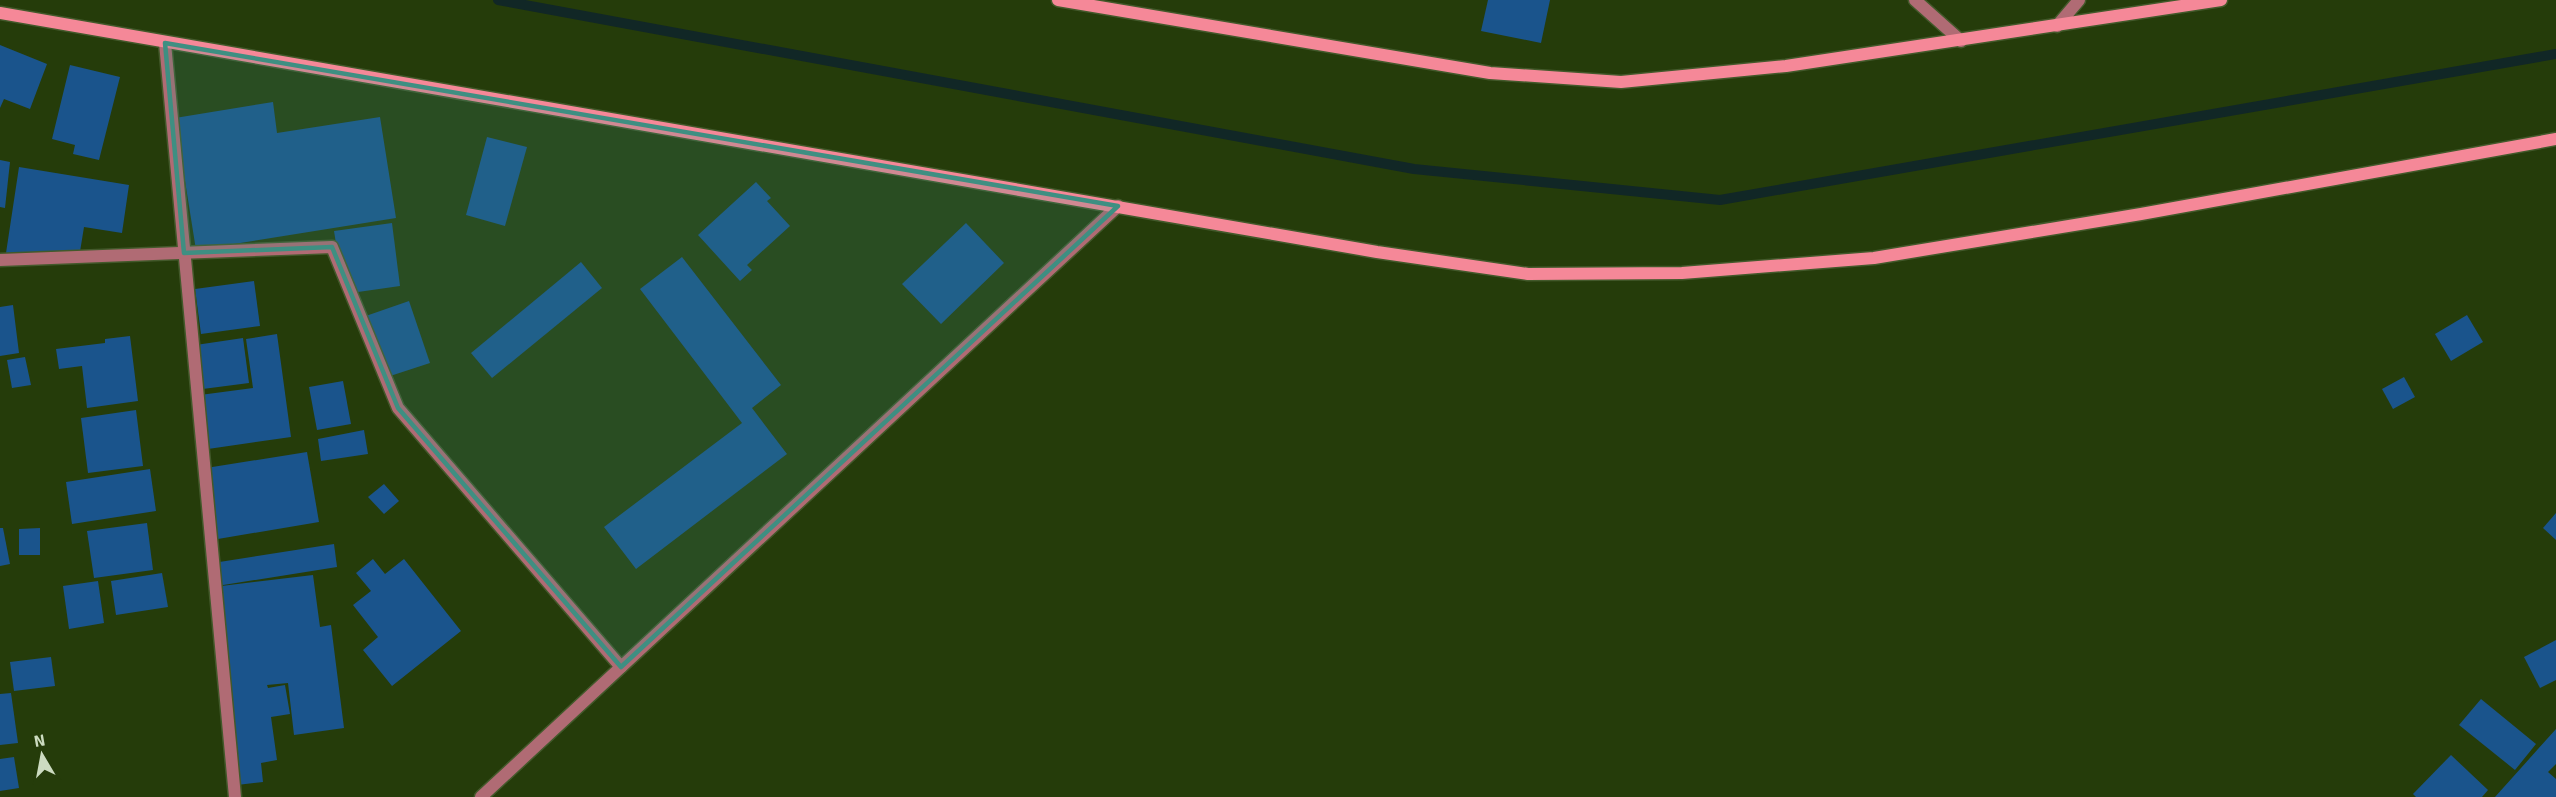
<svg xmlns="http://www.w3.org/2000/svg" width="2556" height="797" viewBox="0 0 2556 797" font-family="Signika,sans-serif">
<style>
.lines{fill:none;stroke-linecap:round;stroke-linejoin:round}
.stream{stroke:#112726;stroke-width:10}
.building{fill:#1a548c}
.street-casing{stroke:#43592b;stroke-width:15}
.secondary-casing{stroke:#43592b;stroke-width:15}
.street{stroke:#b06b74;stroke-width:12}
.secondary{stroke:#f58898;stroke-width:12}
.marked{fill:#3e8f82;fill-opacity:0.2;stroke:#3e8f82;stroke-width:4.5;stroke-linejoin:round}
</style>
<rect width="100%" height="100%" fill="#253c0a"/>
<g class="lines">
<path class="stream" d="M 498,0 L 1414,169 L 1720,200 L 2556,54"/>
</g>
<g class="building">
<path d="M 1488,0 L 1550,0 L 1541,43 L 1481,31 Z"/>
<path d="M 0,45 L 47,64 L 30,109 L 4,99 L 0,108 Z"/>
<path d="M 70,65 L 120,77 L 99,160 L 73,154 L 75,145 L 52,139 Z"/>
<path d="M 273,102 L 277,133 L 380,117 L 396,218 L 196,250 L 175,118 Z"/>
<path d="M 487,137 L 527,147 L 505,226 L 466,215 Z"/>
<path d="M 0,160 L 10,162 L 5,208 L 0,207 Z"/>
<path d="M 19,167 L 129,185 L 122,233 L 84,227 L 78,264 L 6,253 Z"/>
<path d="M 756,182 L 771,198 L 767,201 L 790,226 L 747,265 L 752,270 L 740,281 L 698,235 Z"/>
<path d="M 392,223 L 400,286 L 344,294 L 334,231 Z"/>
<path d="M 966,223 L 1004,263 L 941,324 L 902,284 Z"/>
<path d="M 682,257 L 781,385 L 752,408 L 787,454 L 636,569 L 604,527 L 742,423 L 640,289 Z"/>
<path d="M 581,262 L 602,288 L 492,378 L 471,353 Z"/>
<path d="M 254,281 L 260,326 L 201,334 L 195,289 Z"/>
<path d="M 409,301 L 430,363 L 381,379 L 360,318 Z"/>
<path d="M 13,305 L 19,353 L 0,356 L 0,307 Z"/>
<path d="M 2467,315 L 2483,342 L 2451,361 L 2435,334 Z"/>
<path d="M 277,334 L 291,437 L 208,449 L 200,395 L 253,388 L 246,339 Z"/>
<path d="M 130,336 L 138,401 L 87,408 L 82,366 L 59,369 L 56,349 L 105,343 L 105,339 Z"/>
<path d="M 243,338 L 249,383 L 195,390 L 189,346 Z"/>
<path d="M 25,357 L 31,385 L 12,388 L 7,360 Z"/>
<path d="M 2404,377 L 2415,397 L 2393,409 L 2382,389 Z"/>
<path d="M 343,381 L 351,424 L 317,430 L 309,387 Z"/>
<path d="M 136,410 L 143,466 L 88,473 L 81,418 Z"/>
<path d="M 364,430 L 368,454 L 321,461 L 318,439 Z"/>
<path d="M 307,452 L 319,522 L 212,540 L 206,468 Z"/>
<path d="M 150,469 L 156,511 L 72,524 L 66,482 Z"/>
<path d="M 384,484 L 399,501 L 384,514 L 368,497 Z"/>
<path d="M 2556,513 L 2556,540 L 2543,528 Z"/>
<path d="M 147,523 L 153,570 L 94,578 L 87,531 Z"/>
<path d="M 0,528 L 3,528 L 10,564 L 0,566 Z"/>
<path d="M 40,528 L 40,555 L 19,555 L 19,529 Z"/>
<path d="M 334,544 L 337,567 L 217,586 L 213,563 Z"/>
<path d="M 373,559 L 385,574 L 404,559 L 461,631 L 392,686 L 363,650 L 378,637 L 353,605 L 371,591 L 356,573 Z"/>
<path d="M 162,573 L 168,607 L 116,615 L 111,581 Z"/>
<path d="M 313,575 L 320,627 L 331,625 L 344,728 L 294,735 L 288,683 L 267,685 L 268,688 L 285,685 L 290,714 L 271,717 L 277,760 L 261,763 L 263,782 L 237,785 L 213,587 Z"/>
<path d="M 98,581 L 104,623 L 69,629 L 63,586 Z"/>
<path d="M 2556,640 L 2556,680 L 2540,688 L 2524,657 Z"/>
<path d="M 51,657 L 55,686 L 14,691 L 10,662 Z"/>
<path d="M 11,693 L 18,743 L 0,745 L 0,694 Z"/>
<path d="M 2481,699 L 2536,744 L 2515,770 L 2459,725 Z"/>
<path d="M 2556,729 L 2556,764 L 2548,772 L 2556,779 L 2556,797 L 2495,797 Z"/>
<path d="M 2451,755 L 2488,790 L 2482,797 L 2416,797 L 2413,794 Z"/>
<path d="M 14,757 L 19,788 L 0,791 L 0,759 Z"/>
</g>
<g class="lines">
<g class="street-casing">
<g id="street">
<path d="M 1915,0 L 1961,41"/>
<path d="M 2057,26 L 2079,0"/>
<path d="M 165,43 L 235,797"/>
<path d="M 0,260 L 332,247 L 398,408 L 621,667"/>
<path d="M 481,797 L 1118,206"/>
</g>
</g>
<g class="secondary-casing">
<g id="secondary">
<path d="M 1058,0 L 1490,73 L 1621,82 L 1786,66 L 2221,0"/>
<path d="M 0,13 L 1377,252 L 1528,274 L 1682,273 L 1874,258 L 2141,214 L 2556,139"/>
</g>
</g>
<use href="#street" class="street"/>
<use href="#secondary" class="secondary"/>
</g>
<path class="marked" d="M 165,43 L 1118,206 L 621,667 L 398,408 L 332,247 L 184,253 Z"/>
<g transform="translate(42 755) rotate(350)" stroke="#253c0a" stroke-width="4.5" paint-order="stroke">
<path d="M0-4.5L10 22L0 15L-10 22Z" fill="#ccdbc0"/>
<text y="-9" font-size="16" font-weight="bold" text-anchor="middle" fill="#ccdbc0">N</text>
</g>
</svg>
